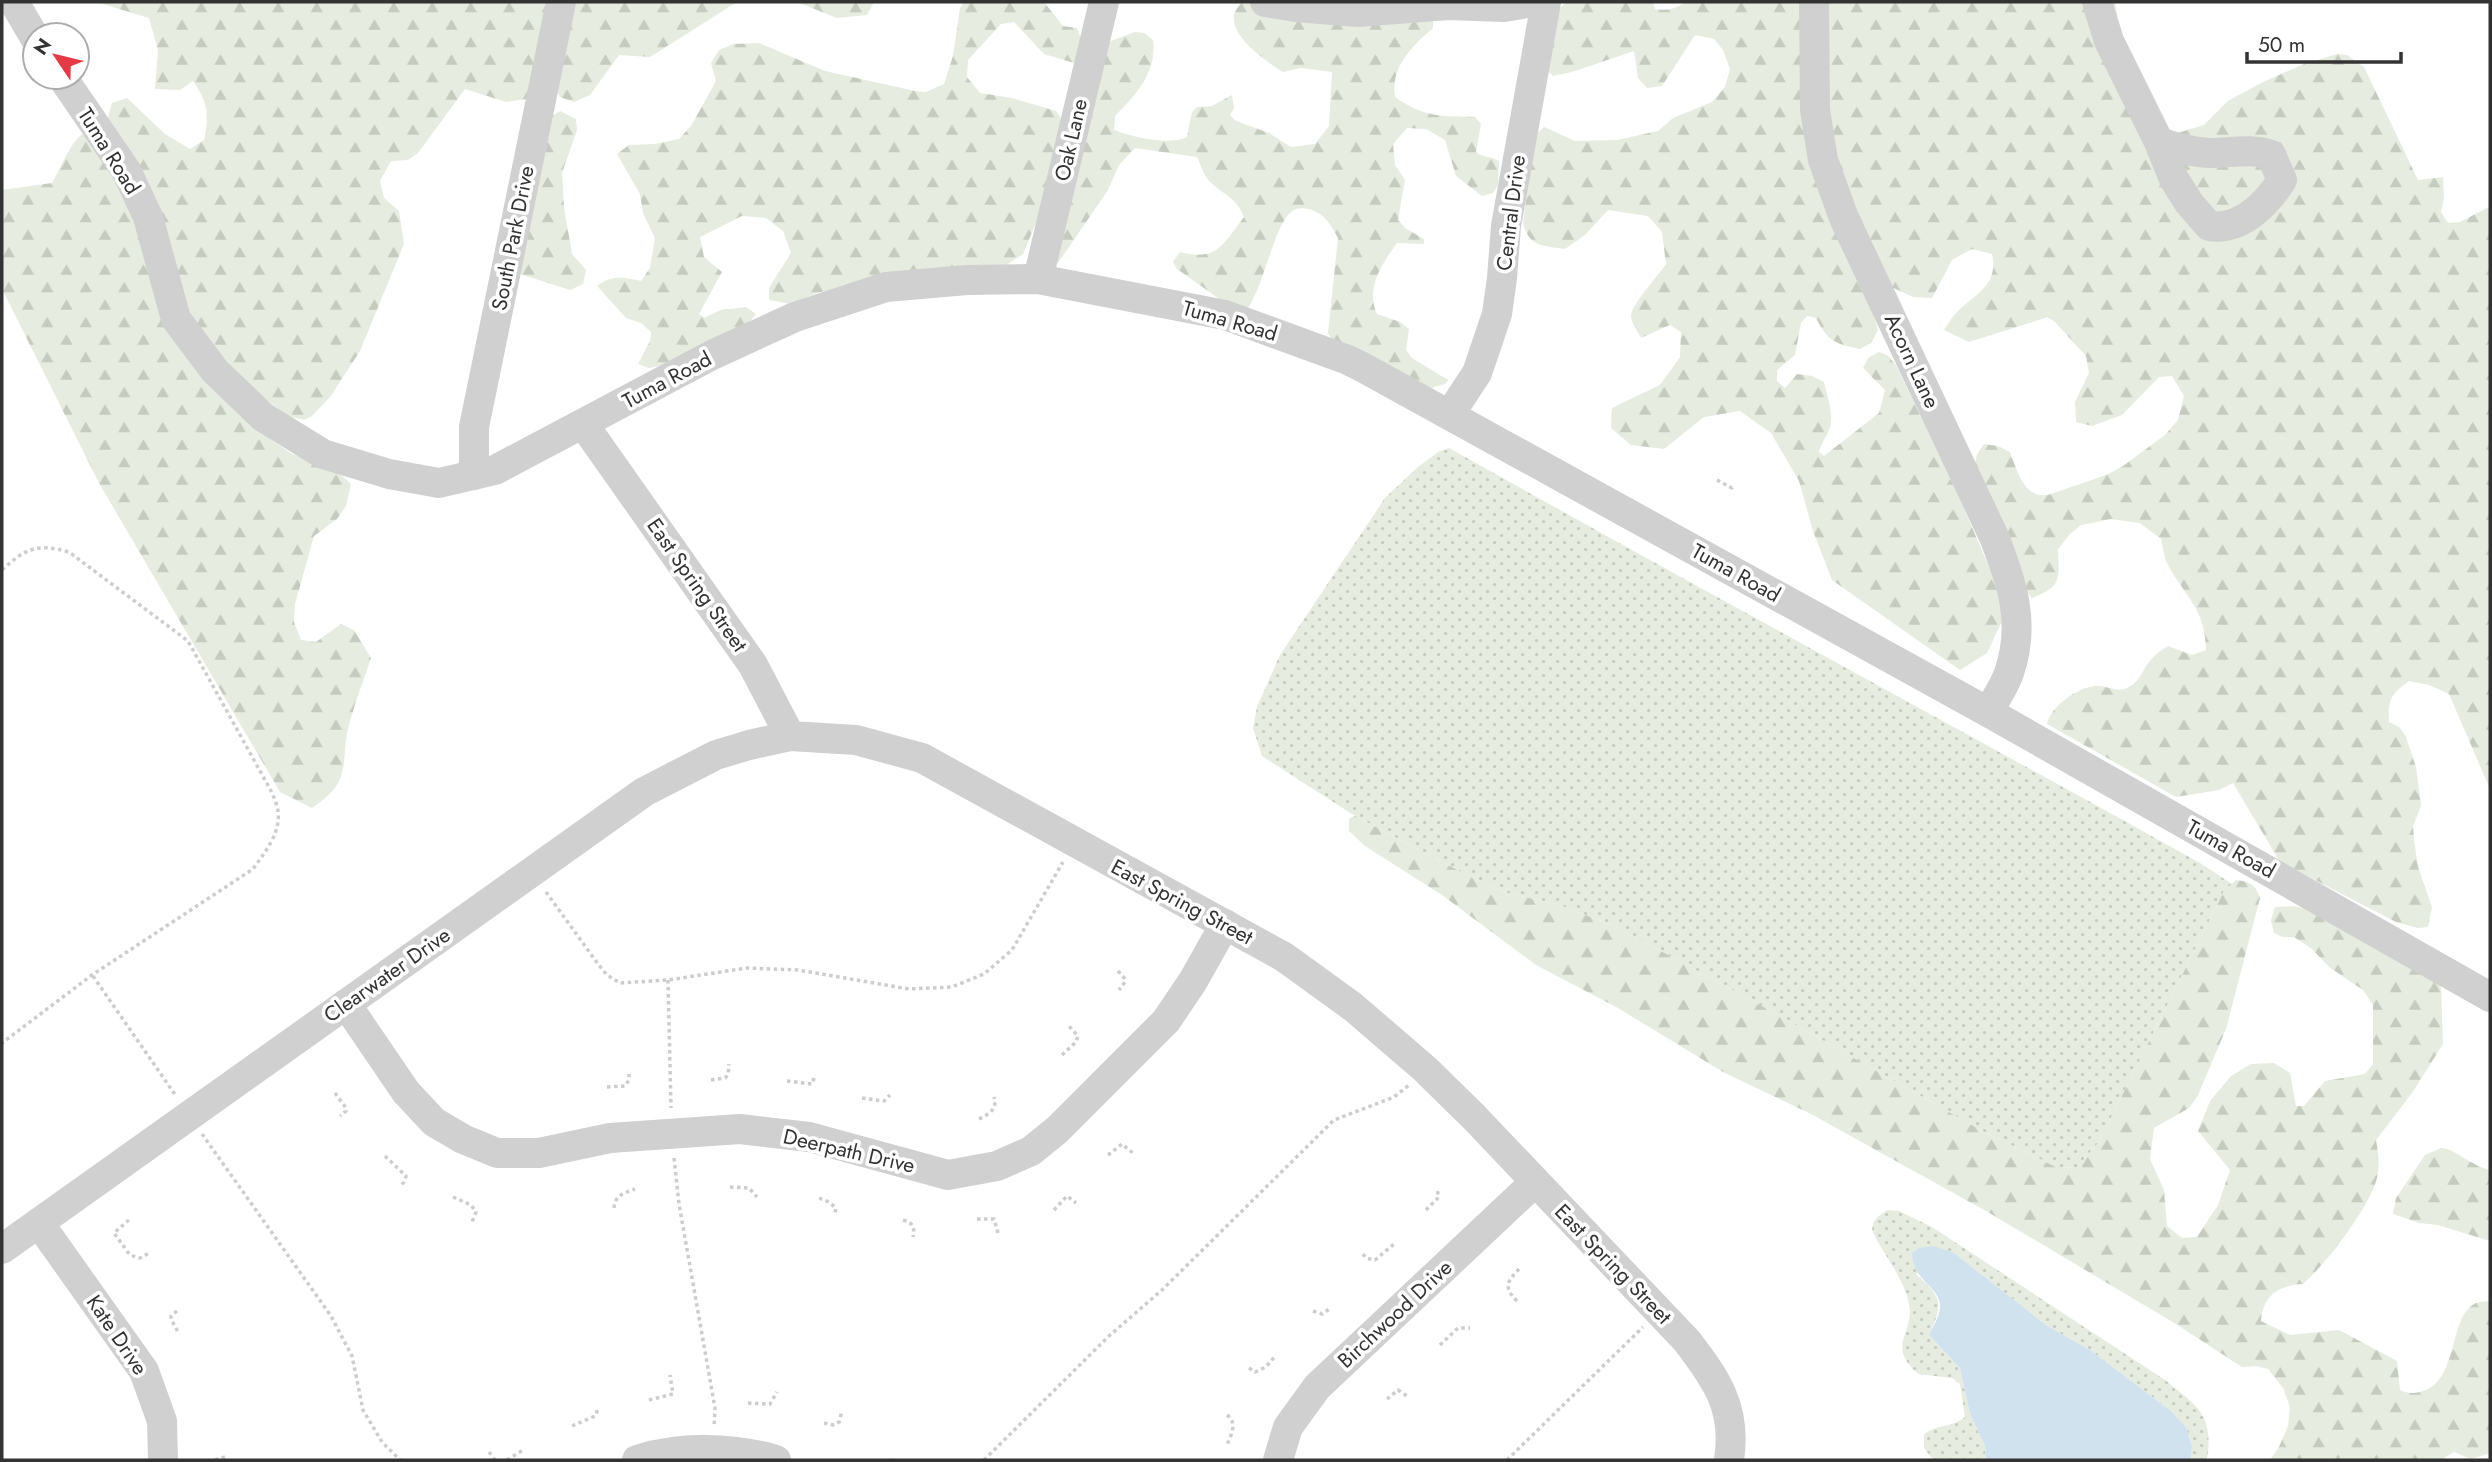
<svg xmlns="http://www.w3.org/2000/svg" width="2492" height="1462" viewBox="0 0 2492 1462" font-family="Jost,sans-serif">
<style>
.grass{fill:url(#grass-dots)}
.forest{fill:url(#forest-firs)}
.water{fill:#cfe2ee}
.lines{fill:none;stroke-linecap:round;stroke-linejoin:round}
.path{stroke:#cdcdcd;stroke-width:3.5;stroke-dasharray:3.5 3.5;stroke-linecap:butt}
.minor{stroke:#d0d0d0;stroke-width:30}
.labels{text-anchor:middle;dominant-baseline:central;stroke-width:7;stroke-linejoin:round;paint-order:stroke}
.street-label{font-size:21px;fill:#333;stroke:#fff}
</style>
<defs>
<pattern id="grass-dots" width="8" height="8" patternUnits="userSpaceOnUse" patternTransform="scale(1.75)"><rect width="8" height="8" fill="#e6ecdf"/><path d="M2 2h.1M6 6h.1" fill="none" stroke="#c6cbc0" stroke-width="1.8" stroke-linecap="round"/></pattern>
<pattern id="forest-firs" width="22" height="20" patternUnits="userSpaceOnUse" patternTransform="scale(1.75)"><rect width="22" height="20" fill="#e6ecdf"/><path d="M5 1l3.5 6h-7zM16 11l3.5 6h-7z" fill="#c6cbc0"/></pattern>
</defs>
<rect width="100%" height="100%" fill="#fff"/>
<g class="grass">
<path d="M 1449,448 C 1698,588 1950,724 2200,863 L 2232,884 L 2224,891 L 2099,1142 L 2077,1167 L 2058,1168 L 1984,1132 L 1771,1011 L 1615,926 L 1556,904 L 1507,893 L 1467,875 L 1355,816 L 1262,756 L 1253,728 L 1257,707 L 1280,655 L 1385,498 L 1418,467 L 1438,452 Z"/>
<path d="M 1888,1210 L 1899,1211 L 1932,1227 L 2165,1380 C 2198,1407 2214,1414 2207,1460 L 2191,1460 L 2192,1446 L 2186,1427 L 2171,1411 L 2090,1350 L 2046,1325 L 1954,1253 L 1916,1274 C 1942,1298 1944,1302 1929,1335 L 1960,1368 L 1970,1414 L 1985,1446 L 1986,1460 L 1933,1460 L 1924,1448 L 1924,1435 C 1934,1424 1953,1428 1965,1417 L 1960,1384 L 1952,1378 L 1918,1374 C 1885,1344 1915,1335 1909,1304 C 1904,1277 1883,1255 1872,1230 C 1873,1219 1879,1215 1888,1210 Z"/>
</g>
<g class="forest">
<path d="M 96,2 L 554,2 L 527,99 L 506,102 L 465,89 L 418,153 L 408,160 L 391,161 L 380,181 L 384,198 L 399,211 L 404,244 L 360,351 L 330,397 L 312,416 L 304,420 L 288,416 L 253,390 L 213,348 L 188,316 L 108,118 L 112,103 L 127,98 L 165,134 L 190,149 L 204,140 C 210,115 207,101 193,81 L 180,90 L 155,89 L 158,50 L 149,18 Z"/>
<path d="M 568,2 L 737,2 L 650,57 L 619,55 L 590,95 L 574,102 L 560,97 L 556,91 Z"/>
<path d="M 797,2 L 874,2 L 867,15 L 837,18 Z"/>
<path d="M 964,2 L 1044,2 L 1063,26 L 1077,28 L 1082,41 L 1074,63 L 1044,54 L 1014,22 L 1001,24 L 968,60 L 967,77 L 980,93 L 1012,98 L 1056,111 L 1064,123 L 1043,206 L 1023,254 L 1008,264 L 993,269 L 842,288 L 817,293 L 790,304 L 769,300 L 769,288 L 791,253 L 783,231 L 766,218 L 742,216 L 700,237 L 704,257 L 722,272 L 699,314 L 704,318 L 721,310 L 746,307 L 756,314 L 744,329 L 669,364 L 649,368 L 638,364 L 650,341 L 651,332 L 641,323 L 626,318 L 597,286 C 611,275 624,277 641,281 L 650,268 L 655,238 L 643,213 L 640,194 L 617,154 L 629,145 L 655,144 L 679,139 L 691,126 L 716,81 L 711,63 L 719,50 L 733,44 L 759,43 L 825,71 L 915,91 L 926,92 L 944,84 L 953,56 L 960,8 Z"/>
<path d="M 1573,2 L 1653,2 L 1655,9 C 1668,11 1675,9 1686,2 L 1810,2 L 1810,101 L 1878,330 L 1871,343 L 1860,349 C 1836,344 1828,342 1816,318 L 1807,316 L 1801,323 L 1795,355 L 1777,370 L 1777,381 L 1785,388 L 1797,374 L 1812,376 L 1824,382 C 1827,396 1835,416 1829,430 C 1826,438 1821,443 1819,452 L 1824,456 L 1879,413 L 1885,390 L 1863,368 L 1868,358 L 1879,352 L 1887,355 L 1896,365 L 1958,495 L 1993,576 L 2003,619 L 1987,653 L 1960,670 L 1832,580 L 1813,531 L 1799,481 L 1771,433 L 1740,411 L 1704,417 L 1664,449 L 1631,445 L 1611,428 L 1612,408 L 1660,385 L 1680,357 L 1681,332 L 1670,325 L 1641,338 C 1638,332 1632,324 1631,317 C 1630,306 1658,276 1666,264 L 1662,232 L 1648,216 L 1608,210 L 1585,235 L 1565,249 C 1543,246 1529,247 1523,223 L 1534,136 L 1544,127 L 1575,141 L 1617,140 L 1658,131 L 1673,118 L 1712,102 L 1725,87 L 1730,69 L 1723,50 L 1714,39 L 1695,35 L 1662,86 L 1647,88 L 1638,78 L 1634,51 L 1572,72 L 1553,76 L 1547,70 L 1559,9 L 1565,3 Z"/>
<path d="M 1823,2 L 2115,2 L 2123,50 L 2154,122 L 2174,134 L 2204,125 L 2228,101 L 2263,82 L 2304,64 L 2337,54 L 2347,55 L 2364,67 L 2418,180 L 2443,177 L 2444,198 L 2441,212 L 2448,223 L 2460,222 L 2487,208 L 2490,210 L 2490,789 L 2449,694 L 2429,685 L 2409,681 C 2390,695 2388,700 2389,722 L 2399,727 L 2406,737 L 2416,767 L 2421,806 L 2413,826 L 2414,840 L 2418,867 L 2432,907 L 2428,927 L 2418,928 L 2396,922 L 2280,862 L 2233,783 L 2219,790 L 2176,797 L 2047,724 C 2051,706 2078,687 2096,686 C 2107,685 2117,693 2127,688 C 2141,682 2142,669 2151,660 C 2155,654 2162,650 2168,646 L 2192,655 L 2206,650 C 2205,608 2186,598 2168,565 C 2164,558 2163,547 2161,539 L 2140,523 L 2111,519 L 2081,525 L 2070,534 L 2058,549 C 2059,580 2062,586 2032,598 L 2022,586 L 1972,480 L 1977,454 L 1984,444 L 1998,446 L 2010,452 C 2018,472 2023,498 2048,495 L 2106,475 L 2123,466 L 2165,435 L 2178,420 L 2184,396 L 2172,376 L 2159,377 L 2122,415 L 2092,426 L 2076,422 L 2075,402 L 2089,373 L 2086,356 L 2055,322 L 2048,317 L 1969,342 L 1944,330 C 1948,324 1952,317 1957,312 C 1976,293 1999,285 1992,254 L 1972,249 L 1952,260 L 1932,298 L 1913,297 L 1887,285 L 1838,184 L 1821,59 Z"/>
<path d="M 1242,3 L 1341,18 L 1426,18 L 1433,21 L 1433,28 C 1412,46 1390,68 1395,97 C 1424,118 1442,116 1475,117 L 1481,124 L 1476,152 C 1483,158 1491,156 1499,161 L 1498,185 L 1493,193 L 1482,196 L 1456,176 L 1445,140 L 1426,129 L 1407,128 L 1393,144 L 1395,165 L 1405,180 L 1398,220 L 1405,228 L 1424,239 L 1424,244 L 1397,243 C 1382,264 1365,288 1377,314 L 1400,322 L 1409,329 L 1406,350 L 1412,358 L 1448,380 L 1445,384 L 1423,390 L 1336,347 L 1328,333 L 1338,238 C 1332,227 1325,214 1312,210 C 1305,208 1297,207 1291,212 C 1274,226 1264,285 1248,308 L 1228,305 L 1177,269 L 1173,262 L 1180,252 C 1218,262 1223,244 1244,217 C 1235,194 1219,194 1206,177 C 1202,171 1200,163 1197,157 L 1135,148 L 1119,165 L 1108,190 L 1058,263 L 1052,258 L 1100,45 L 1135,32 L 1144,33 L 1153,40 C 1157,72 1136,95 1115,116 L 1114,130 C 1132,137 1170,146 1187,137 L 1192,112 L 1197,107 L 1212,106 L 1232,95 L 1234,108 L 1230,115 L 1236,121 L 1269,133 L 1291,147 L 1315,144 L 1329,126 L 1332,72 L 1301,68 L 1283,72 C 1265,61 1214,26 1242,3 Z"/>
<path d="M 560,111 L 576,119 L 577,130 L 562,173 L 564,207 L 572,254 L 586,270 L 583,284 L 570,290 L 520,274 L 553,115 Z"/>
<path d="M 82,134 L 95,136 L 129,190 L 152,267 L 263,434 L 292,454 L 323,465 L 340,474 L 351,484 L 346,506 L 337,519 L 314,536 L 295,604 L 294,622 L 301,640 L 316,642 L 341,624 L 354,630 L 371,658 C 364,679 356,700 350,721 C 338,762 356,779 312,808 L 280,792 L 99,483 L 2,289 L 2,190 L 52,183 C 61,168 69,145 82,134 Z"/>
<path d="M 1355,816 L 1467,875 L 1507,893 L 1556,904 L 1615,926 L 1771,1011 L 1984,1132 L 2058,1168 L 2077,1167 L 2099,1142 L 2224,891 L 2236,880 C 2251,882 2255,884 2260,898 L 2226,1029 L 2198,1095 L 2189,1108 L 2154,1128 L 2150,1159 L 2164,1190 L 2167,1226 L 2182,1238 L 2197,1237 L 2218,1205 L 2230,1170 L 2198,1131 L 2210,1101 L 2231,1076 L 2251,1064 L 2274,1063 L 2290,1073 L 2296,1106 L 2304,1106 L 2325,1081 L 2365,1074 L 2373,1064 L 2373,1005 L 2363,990 L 2329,967 L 2312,949 L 2294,937 L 2282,937 L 2274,933 L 2271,920 L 2275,907 L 2294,906 L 2307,909 L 2435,980 L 2441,987 L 2443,1044 L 2412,1093 L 2376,1140 C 2378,1152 2380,1165 2377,1178 C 2369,1208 2326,1264 2303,1284 C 2279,1285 2263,1295 2261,1321 L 2290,1335 L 2339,1330 L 2397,1361 L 2400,1390 C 2408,1394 2417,1394 2426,1390 C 2463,1375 2446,1295 2490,1302 L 2490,1453 L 2471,1459 L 2454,1452 L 2441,1460 L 2270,1460 L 2279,1447 L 2288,1426 L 2290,1407 L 2283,1388 L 2268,1369 L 2256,1366 L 2242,1367 L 2176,1324 L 1986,1211 L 1811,1114 L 1723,1072 L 1618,1008 L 1536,965 L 1442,895 L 1365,846 L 1349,831 L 1349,819 Z"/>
<path d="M 2441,1148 C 2456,1149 2471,1166 2490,1170 L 2490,1241 L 2438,1225 L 2419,1223 L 2393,1214 L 2396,1198 L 2425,1155 Z"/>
</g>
<path class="water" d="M 1933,1246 L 1954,1253 L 2046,1325 L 2090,1350 L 2171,1411 L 2186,1427 L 2192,1446 L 2191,1460 L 1986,1460 L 1985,1446 L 1970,1414 L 1960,1368 L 1929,1335 C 1932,1328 1937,1321 1939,1313 C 1946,1287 1913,1285 1912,1253 L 1919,1248 Z"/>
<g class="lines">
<g class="path">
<path d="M 1717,480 L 1732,488 L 1733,486"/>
<path d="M 2,570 C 26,548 37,543 69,552 L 188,641 L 270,789 C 273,795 277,804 278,811 C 281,833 265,852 253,869 L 92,975 L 2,1043"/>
<path d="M 546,892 L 598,964 L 607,975 L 620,983 L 668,980 L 747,968 L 798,970 L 909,989 L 952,987 L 984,974 L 1012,950 L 1063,862"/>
<path d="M 1118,971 L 1125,979 L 1125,982 L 1119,990"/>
<path d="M 93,976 L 176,1096"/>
<path d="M 668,980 L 671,1108"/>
<path d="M 1062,1055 L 1076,1042 L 1078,1036 L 1068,1025"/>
<path d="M 711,1080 L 725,1078 L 728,1075 L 729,1064"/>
<path d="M 787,1081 L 812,1084 L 814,1078"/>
<path d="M 607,1087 L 625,1086 L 629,1080 L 629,1074"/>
<path d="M 335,1093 L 346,1108 L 346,1111 L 340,1116"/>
<path d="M 862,1098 L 884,1101 L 890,1095"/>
<path d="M 979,1119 C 989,1114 998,1109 994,1097"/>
<path d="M 202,1134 L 331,1316 L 352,1356 L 363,1410 L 382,1442 L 400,1460"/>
<path d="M 1108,1155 L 1122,1144 L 1134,1154"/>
<path d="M 385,1156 L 406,1176 L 404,1182 L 400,1187"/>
<path d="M 674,1158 L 679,1204 L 715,1408 L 714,1427"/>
<path d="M 730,1187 L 749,1188 L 757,1197"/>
<path d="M 453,1197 L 471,1205 L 476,1212 L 472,1222"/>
<path d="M 819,1198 L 829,1202 L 836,1208 L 835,1213"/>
<path d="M 614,1208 C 615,1195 624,1193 635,1189"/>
<path d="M 1054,1210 L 1067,1196 L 1076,1203"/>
<path d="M 1426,1210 L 1439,1197 L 1437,1190"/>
<path d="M 977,1219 L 994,1219 L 998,1233"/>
<path d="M 129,1220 L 114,1233 L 130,1255 L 140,1258 L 151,1252"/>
<path d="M 903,1220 C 913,1223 915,1226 913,1237"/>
<path d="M 1363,1254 L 1366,1258 L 1375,1260 L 1394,1244"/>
<path d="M 1517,1301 C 1502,1286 1508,1281 1520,1268"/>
<path d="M 177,1311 L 171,1316 L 171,1319 L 178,1332"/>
<path d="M 1313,1311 L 1322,1314 L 1331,1308"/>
<path d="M 1440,1345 L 1458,1328 L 1470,1328"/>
<path d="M 1249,1368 L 1255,1372 L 1266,1367 L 1275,1356"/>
<path d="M 1387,1399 L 1398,1390 L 1407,1396"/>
<path d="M 649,1400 L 673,1394 L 670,1375"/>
<path d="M 748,1403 L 770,1404 L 777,1392"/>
<path d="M 1227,1415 C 1238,1423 1231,1435 1227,1445"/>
<path d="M 824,1423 L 833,1425 L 839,1422 L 842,1411"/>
<path d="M 572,1426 L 595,1416 L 597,1412 L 595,1407"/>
<path d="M 489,1452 L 495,1460"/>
<path d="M 215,1460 L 225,1457"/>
<path d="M 507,1460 L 523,1450"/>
<path d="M 892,1460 L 893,1460"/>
<path d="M 984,1460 L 1109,1336 L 1162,1290 L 1334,1120 L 1394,1097 L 1409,1085"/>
<path d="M 1507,1460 L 1643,1327"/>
</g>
<g class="minor">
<path d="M 14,2 L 35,38"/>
<path d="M 1265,2 L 1296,7 L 1358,12 L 1448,5 L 1504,7 L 1533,2"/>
<path d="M 1814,2 L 1815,110 L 1823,160 L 1844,218 L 1995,539 C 2012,585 2026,623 2009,673 C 2004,687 1995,700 1988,712"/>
<path d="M 2097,2 L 2109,41 L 2159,142 L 2174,179 L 2189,203 L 2209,226 C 2240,231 2266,205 2282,180 L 2271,155 C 2251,148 2230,153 2209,153 C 2191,152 2176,148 2159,142"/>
<path d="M 62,77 L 127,172 L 148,217 L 176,319 L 215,371 L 263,417 L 323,454 L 389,474 L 439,483 L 495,470 L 712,355 L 795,317 L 886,287 L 967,280 L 1038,279 L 1225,315 L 1348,360 L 1364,368 L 1988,712 L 2490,997"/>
<path d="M 1038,279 L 1104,2"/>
<path d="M 1450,414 L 1477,373 L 1497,314 L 1502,278 L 1506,226 L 1546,2"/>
<path d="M 584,425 L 753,665 L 790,736 L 856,740 L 922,758 L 1284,957 L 1353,1007 L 1425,1069 L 1474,1117 L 1687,1341 C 1717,1380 1737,1409 1729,1460"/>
<path d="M 474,475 L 474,427 L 561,2"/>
<path d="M 346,1004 L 406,1092 L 434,1122 L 463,1139 L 497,1153 L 539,1153 L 610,1138 L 740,1129 L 809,1137 L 948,1175 L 997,1166 L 1031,1151 L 1057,1130 L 1166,1021 L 1193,981 L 1225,924"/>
<path d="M 39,1223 L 144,1371 L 162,1421 L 163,1460"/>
<path d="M 2,1249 L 644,792 L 716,755 L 749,745 L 790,736"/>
<path d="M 637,1460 C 679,1446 733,1447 776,1460"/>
<path d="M 1278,1460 L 1288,1427 L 1317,1387 L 1534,1183"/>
</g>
</g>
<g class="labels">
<g class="street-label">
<text transform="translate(1071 140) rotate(-77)">Oak Lane</text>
<text transform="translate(109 151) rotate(58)">Tuma Road</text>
<text transform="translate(1511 213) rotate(-83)">Central Drive</text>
<text transform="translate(513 238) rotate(-79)">South Park Drive</text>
<text transform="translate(1230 321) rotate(16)">Tuma Road</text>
<text transform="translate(1912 361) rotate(65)">Acorn Lane</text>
<text transform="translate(667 380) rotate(-28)">Tuma Road</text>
<text transform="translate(1736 573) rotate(29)">Tuma Road</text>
<text transform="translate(697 585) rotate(55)">East Spring Street</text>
<text transform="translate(2231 849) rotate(29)">Tuma Road</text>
<text transform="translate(1182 902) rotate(28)">East Spring Street</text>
<text transform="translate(387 975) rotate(-35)">Clearwater Drive</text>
<text transform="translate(849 1151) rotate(13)">Deerpath Drive</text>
<text transform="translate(1613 1264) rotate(46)">East Spring Street</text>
<text transform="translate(1395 1314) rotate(-43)">Birchwood Drive</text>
<text transform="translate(117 1335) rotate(56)">Kate Drive</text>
</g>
</g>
<rect width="2492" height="1462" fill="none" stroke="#333333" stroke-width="7"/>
<g transform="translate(56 56) rotate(305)"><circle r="33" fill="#ffffff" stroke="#adadad" stroke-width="2"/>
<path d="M0-5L12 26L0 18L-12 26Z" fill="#e63946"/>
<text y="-10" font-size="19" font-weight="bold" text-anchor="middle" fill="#333333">N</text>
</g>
<path d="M2247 52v10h154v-10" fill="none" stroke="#333333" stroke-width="3.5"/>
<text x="2258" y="52" font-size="21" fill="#333333" stroke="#ffffff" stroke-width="5" paint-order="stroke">50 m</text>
</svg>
